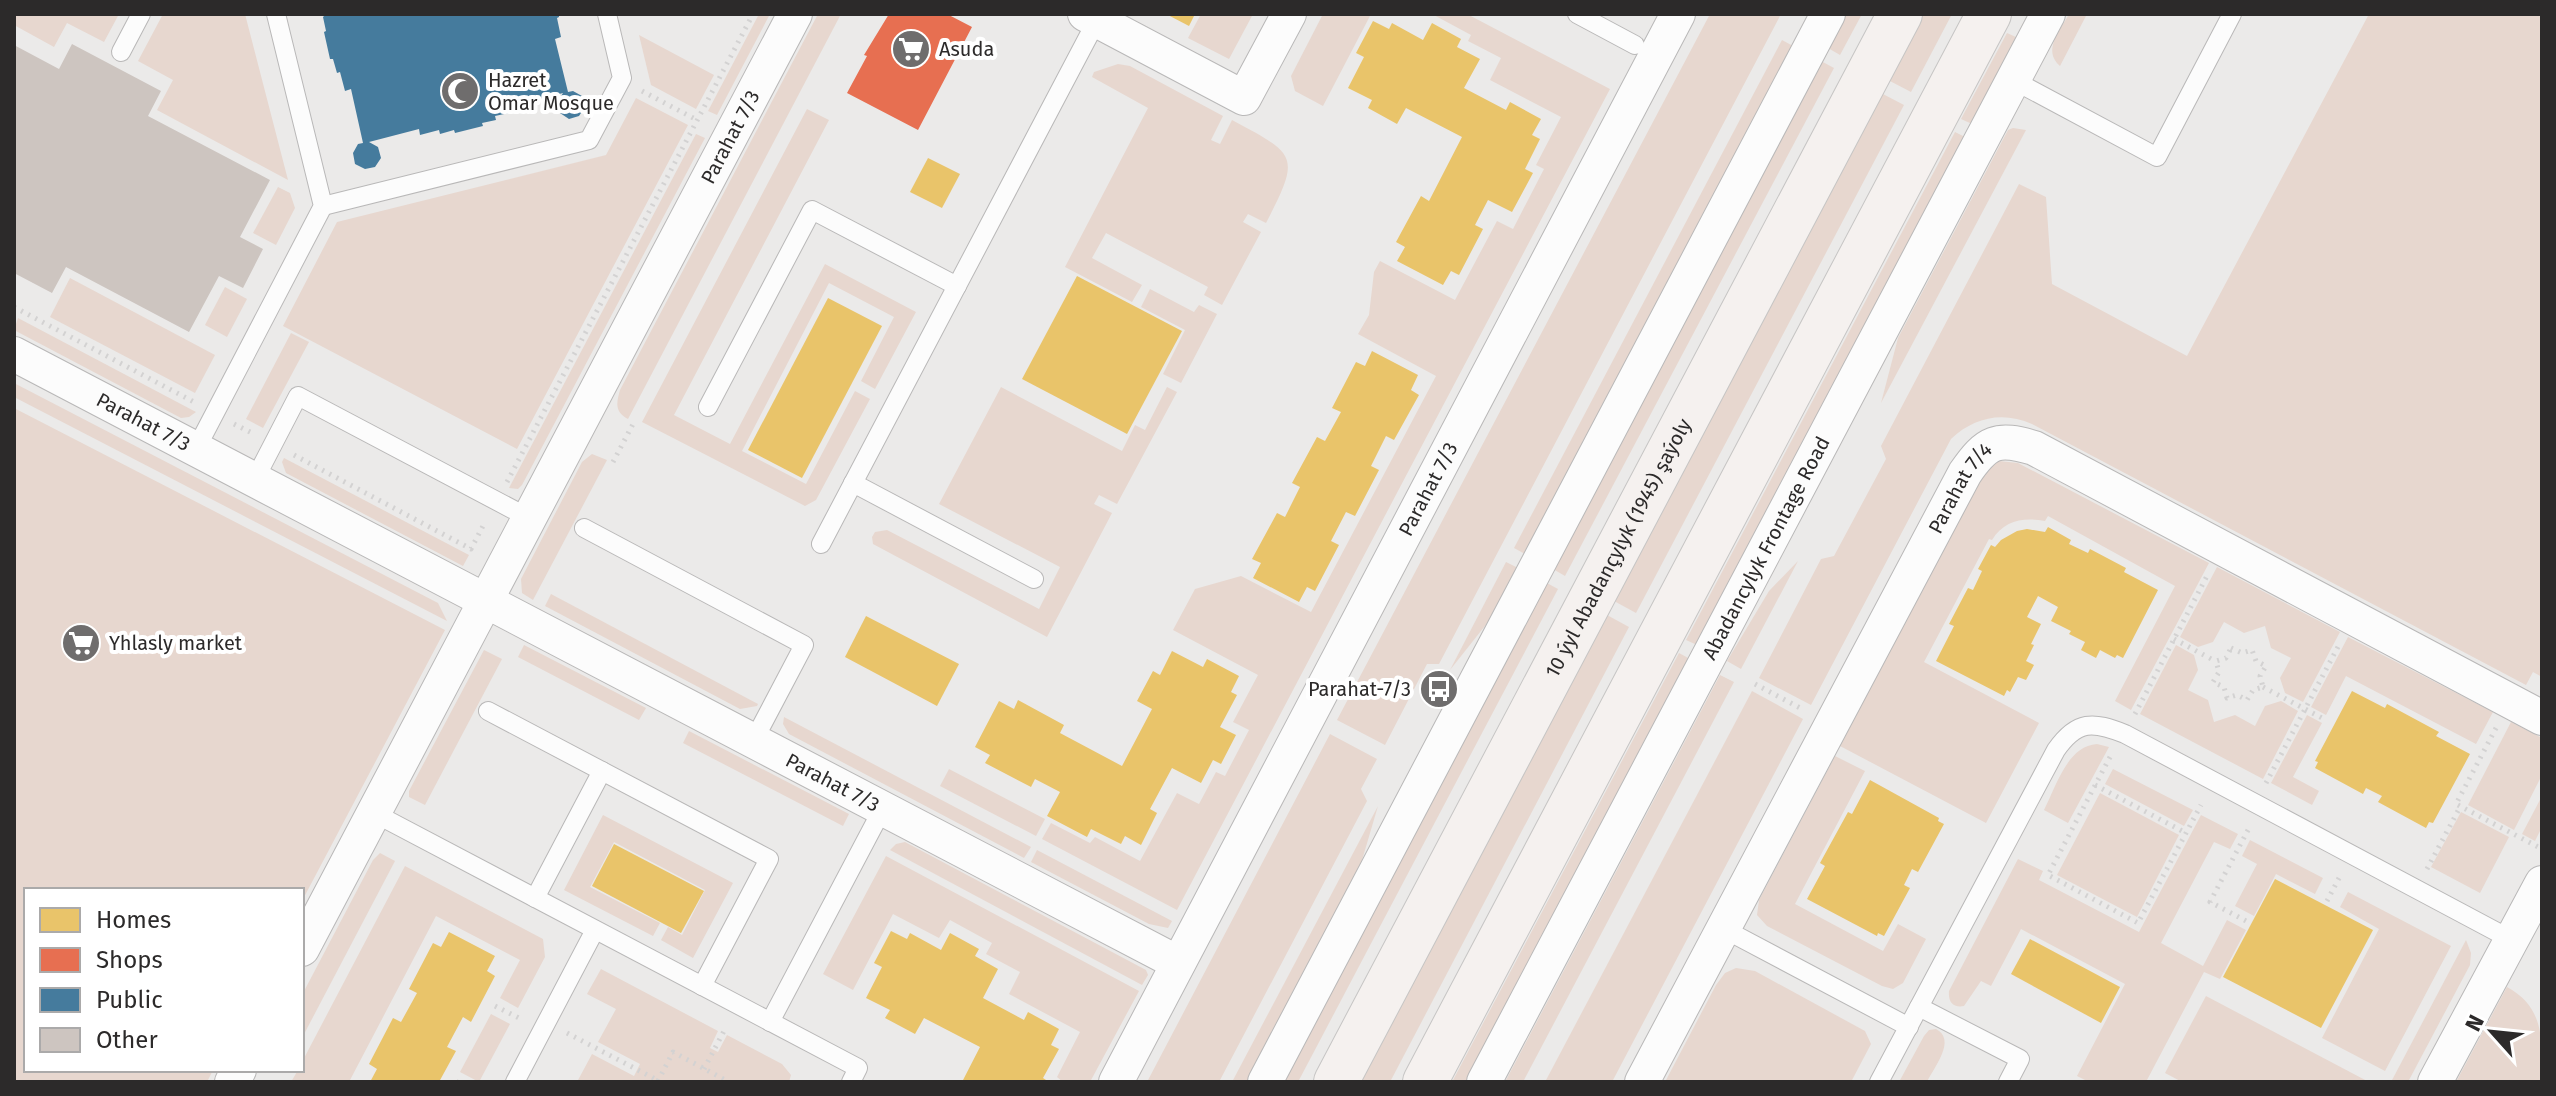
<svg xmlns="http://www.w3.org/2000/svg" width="2556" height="1096" viewBox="0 0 2556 1096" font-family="'Fira Sans',sans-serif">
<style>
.green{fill:#e7d7cf}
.homes{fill:#e9c46a}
.shops{fill:#e76f51}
.public{fill:#457b9d}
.building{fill:#cdc5c0}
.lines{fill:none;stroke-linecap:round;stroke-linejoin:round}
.service-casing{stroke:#b9b8b8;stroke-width:20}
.minor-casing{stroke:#b9b8b8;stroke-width:36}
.primary-casing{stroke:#c6c5c4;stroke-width:46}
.path{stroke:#d3d2d2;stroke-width:5;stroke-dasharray:2 6;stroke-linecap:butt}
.service{stroke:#fcfcfc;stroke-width:18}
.minor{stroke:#fcfcfc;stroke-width:34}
.primary{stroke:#f5f1ef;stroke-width:44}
.labels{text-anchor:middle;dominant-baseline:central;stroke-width:8;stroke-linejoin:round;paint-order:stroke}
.poi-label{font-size:20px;fill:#2c2a2a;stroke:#fff;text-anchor:start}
.street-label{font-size:20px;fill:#2c2a2a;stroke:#fff}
</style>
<rect width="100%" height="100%" fill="#ebeae9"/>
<g class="green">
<path d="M 14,14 L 119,14 L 104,42 L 67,23 L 54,47 L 14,25 Z"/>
<path d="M 163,14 L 245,14 L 288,180 L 157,110 L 173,80 L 138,61 Z"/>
<path d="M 759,14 L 770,14 L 717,115 L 708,111 Z"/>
<path d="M 818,14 L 841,14 L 628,419 C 615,412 616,404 620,390 Z"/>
<path d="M 1201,14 L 1253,14 L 1229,59 L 1188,38 Z"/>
<path d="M 1323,14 L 1371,14 L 1323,106 L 1295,91 L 1291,76 Z"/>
<path d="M 1432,14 L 1467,14 L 1610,89 L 1177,910 L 1042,839 L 1051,823 L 1090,843 L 1095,837 L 1140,861 L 1177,793 L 1199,804 L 1216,772 L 1225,776 L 1249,730 L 1233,722 L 1258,675 L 1173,630 L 1195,589 L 1241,576 L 1311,612 L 1436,376 L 1358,334 L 1369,315 L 1374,272 L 1380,261 L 1455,300 L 1497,221 L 1513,229 L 1544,169 L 1536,165 L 1561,117 L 1490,80 L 1501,58 L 1468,41 L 1471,35 Z"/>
<path d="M 1710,14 L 1781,14 L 1439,664 L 1427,664 L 1385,745 L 1337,720 Z"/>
<path d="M 1845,14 L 1862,14 L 1840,55 L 1828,48 Z"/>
<path d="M 1923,14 L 1952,14 L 1911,92 L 1888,80 Z"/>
<path d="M 2069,14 L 2087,14 L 2060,66 C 2042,50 2060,31 2069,14 Z"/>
<path d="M 2369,14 L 2542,14 L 2542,677 L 2533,672 L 2526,685 L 2032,424 C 2003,411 1974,417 1951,439 L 1811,705 L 1759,678 L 1821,559 L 1834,556 L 1886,459 L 1881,446 L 2019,184 L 2046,197 L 2052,284 L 2187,356 Z"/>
<path d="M 2007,33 L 2018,38 L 1972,124 L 1961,119 Z"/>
<path d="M 639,35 L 714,75 L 696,109 L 651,85 Z"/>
<path d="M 1782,40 L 1793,46 L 1525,554 L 1514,548 Z"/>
<path d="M 1821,61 L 1834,68 L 1565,576 L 1553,569 Z"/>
<path d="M 1118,64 L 1130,66 L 1223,116 L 1211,140 L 1220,144 L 1232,120 C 1297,155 1301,155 1266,223 L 1248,214 L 1243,222 L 1261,232 L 1222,305 L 1204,295 L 1208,287 L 1106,233 L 1092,258 L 1142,285 L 1132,302 L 1065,267 L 1148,108 L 1092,77 L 1094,72 Z"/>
<path d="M 1881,93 L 1904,105 L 1636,613 L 1614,601 Z"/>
<path d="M 636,98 L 688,125 L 517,449 L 283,326 L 337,222 L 606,155 Z"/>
<path d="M 807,109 L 829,120 L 674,415 L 730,444 L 825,264 L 916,312 L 875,389 L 861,381 L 894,317 L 829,283 L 742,451 L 806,484 L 855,391 L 870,399 L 816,500 L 805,506 L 642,422 Z"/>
<path d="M 2013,128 L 2026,130 L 1881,403 L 1898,338 L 2008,130 Z"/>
<path d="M 1955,132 L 1965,137 L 1697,645 L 1686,640 Z"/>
<path d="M 696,134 L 705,138 L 522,485 L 518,489 L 509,488 Z"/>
<path d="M 278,187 L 290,193 L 295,208 L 276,245 L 253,233 Z"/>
<path d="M 70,278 L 215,355 L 195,393 L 50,317 Z"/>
<path d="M 225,287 L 247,299 L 227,337 L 205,325 Z"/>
<path d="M 1150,289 L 1194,312 L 1199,305 L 1217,314 L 1181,383 L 1163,374 L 1185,330 L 1141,307 Z"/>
<path d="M 18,318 L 196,412 L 189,417 L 181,418 L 14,330 Z"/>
<path d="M 291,333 L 309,342 L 263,428 L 246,419 Z"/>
<path d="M 14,383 L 438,603 L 447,621 L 14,397 Z"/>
<path d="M 1001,387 L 1122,451 L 1135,425 L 1145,430 L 1167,387 L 1177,392 L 1117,504 L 1099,495 L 1094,504 L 1112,513 L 1047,637 L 873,544 L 872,537 L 875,532 L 887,530 L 1039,609 L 1060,567 L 939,504 Z"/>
<path d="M 14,408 L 445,630 L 302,901 L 302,890 L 26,890 L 26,1070 L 213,1070 L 207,1082 L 14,1082 Z"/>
<path d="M 592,454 L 607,460 L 533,600 L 522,593 L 521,579 L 582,462 Z"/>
<path d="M 284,458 L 469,555 L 463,566 L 286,473 L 282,462 Z"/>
<path d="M 1999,461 L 2018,463 L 2209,563 L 2131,710 L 2115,701 L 2175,586 L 2048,516 L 2045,521 C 2024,517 2004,520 1992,540 L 1989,539 L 1924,662 L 2039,723 L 1986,823 L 1840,746 L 1985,471 Z"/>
<path d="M 1798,561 L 1741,669 L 1727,661 L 1769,591 Z"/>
<path d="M 1506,562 L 1518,568 L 1492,617 L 1450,670 Z"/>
<path d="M 2217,567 L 2340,632 L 2303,702 L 2285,693 L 2280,678 L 2291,658 L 2271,648 L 2265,626 L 2244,633 L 2224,622 L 2213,642 L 2198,647 L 2180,637 Z"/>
<path d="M 1545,582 L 1558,589 L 1298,1082 L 1282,1082 Z"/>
<path d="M 551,594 L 758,704 L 757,706 L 740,709 L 545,606 Z"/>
<path d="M 1607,615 L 1629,627 L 1390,1082 L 1361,1082 Z"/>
<path d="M 2348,637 L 2493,712 L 2476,744 L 2346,676 L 2326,715 L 2311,707 Z"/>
<path d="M 524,645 L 646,708 L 639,720 L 518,657 Z"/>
<path d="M 2176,645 L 2194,655 L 2198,670 L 2188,690 L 2208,700 L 2214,722 L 2235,715 L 2255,726 L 2265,706 L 2281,701 L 2298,711 L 2263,779 L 2140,714 Z"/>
<path d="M 484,650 L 502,659 L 425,805 L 409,797 L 409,791 Z"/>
<path d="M 1679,653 L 1690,659 L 1467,1082 L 1452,1082 Z"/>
<path d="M 1720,675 L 1734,682 L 1523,1082 L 1505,1082 Z"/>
<path d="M 1752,691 L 1803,719 L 1612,1082 L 1545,1082 Z"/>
<path d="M 2307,715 L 2322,723 L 2293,777 L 2319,791 L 2312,805 L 2271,783 Z"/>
<path d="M 784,717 L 1031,847 L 1024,858 L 789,734 L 783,724 Z"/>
<path d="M 2511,722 L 2542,738 L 2542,775 L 2514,830 L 2468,805 Z"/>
<path d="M 689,731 L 849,814 L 843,826 L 683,743 Z"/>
<path d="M 1330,734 L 1377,759 L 1361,789 L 1367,801 L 1219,1082 L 1147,1082 Z"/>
<path d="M 2097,744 L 2109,747 L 2068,823 L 2044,810 C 2056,787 2067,746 2097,744 Z"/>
<path d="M 1835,756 L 1865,771 L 1795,904 L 1883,951 L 1898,924 L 1926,939 L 1903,983 L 1893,989 L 1882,986 L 1767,926 L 1757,915 L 1759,900 Z"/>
<path d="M 949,769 L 1045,819 L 1036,836 L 940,786 Z"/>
<path d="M 2113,769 L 2193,810 L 2184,826 L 2105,784 Z"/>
<path d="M 2100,793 L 2179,835 L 2137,917 L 2057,875 Z"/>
<path d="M 2542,796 L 2542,827 L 2535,841 L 2522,834 Z"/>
<path d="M 1378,806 L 1360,867 L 1247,1082 L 1232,1082 Z"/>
<path d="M 2461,812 L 2509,837 L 2480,893 L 2431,867 Z"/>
<path d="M 603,815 L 733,883 L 693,958 L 661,940 L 668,927 L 682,935 L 705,890 L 614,842 L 590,887 L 660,923 L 653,936 L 564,890 Z"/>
<path d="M 2201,815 L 2238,834 L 2230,849 L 2214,842 L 2161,943 L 2203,966 L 2227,920 L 2246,930 L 2220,979 L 2204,972 L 2147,1080 L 2150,1082 L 2089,1082 L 2077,1076 L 2125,984 L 2021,929 L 1991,986 L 1981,981 L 1964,1006 C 1953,1008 1948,1002 1949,991 L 2018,859 L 2043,871 L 2039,880 L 2139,932 Z"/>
<path d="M 2250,840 L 2323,878 L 2315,894 L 2276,874 L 2254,916 L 2235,906 L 2257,864 L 2242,856 Z"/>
<path d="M 905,842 L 1146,970 L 1148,975 L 1142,985 L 890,850 L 896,844 Z"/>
<path d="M 1037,850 L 1172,921 L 1168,928 L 1149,924 L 1031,862 Z"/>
<path d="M 380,853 L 395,861 L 302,1038 L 302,995 L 373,860 Z"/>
<path d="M 886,856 L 1139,991 L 1090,1082 L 1063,1082 L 1057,1077 L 1080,1032 L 1009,994 L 1020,972 L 986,954 L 992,943 L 950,920 L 939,938 L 893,914 L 853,990 L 823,974 Z"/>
<path d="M 405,866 L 543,939 L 545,957 L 518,1008 L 500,998 L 520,960 L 436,916 L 349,1082 L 291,1082 L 298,1070 L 302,1070 L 302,1062 Z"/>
<path d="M 2348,892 L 2451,946 L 2385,1071 L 2322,1038 L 2379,929 L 2340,907 Z"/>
<path d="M 2466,940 L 2471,953 L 2470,965 L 2408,1082 L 2391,1082 Z"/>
<path d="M 1736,968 L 1755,971 L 1865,1031 L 1871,1044 L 1851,1082 L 1665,1082 L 1716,985 L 1725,973 Z"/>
<path d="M 601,969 L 718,1031 L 710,1048 L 718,1052 L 727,1035 L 782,1064 L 791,1075 L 789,1082 L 577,1082 L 592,1054 L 634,1076 L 640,1064 L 598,1042 L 616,1009 L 587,994 Z"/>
<path d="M 2507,987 C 2546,1008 2542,1043 2542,1082 L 2456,1082 Z"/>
<path d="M 2206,996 L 2369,1082 L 2182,1082 L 2165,1073 Z"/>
<path d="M 491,1014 L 510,1024 L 479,1082 L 460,1072 Z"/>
<path d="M 1936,1029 C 1957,1040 1934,1067 1927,1082 L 1899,1082 L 1924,1036 L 1929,1030 Z"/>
</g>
<g class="homes">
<path d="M 1166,14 L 1195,14 L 1189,26 Z"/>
<path d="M 1373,21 L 1389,29 L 1392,23 L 1423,40 L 1432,23 L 1461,39 L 1457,47 L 1480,59 L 1464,88 L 1506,110 L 1510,102 L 1541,119 L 1532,135 L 1540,139 L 1525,169 L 1533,173 L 1512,212 L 1488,200 L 1475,225 L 1483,229 L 1459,275 L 1451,271 L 1443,285 L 1397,261 L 1405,247 L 1396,242 L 1421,196 L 1429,201 L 1462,137 L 1406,108 L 1397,124 L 1368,108 L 1372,100 L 1348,88 L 1364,57 L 1356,53 Z"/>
<path d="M 928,158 L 960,174 L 942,208 L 910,192 Z"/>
<path d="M 1077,276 L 1182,331 L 1127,434 L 1022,379 Z"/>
<path d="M 828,298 L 882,326 L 802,478 L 748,450 Z"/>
<path d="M 1372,351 L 1418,375 L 1411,390 L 1419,395 L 1394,440 L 1386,436 L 1371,466 L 1379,470 L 1355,516 L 1346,512 L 1331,541 L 1339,545 L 1315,591 L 1307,587 L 1299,602 L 1253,578 L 1261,563 L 1252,559 L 1277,513 L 1285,517 L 1300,487 L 1292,483 L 1317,437 L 1325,441 L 1341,412 L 1332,408 L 1356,362 L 1365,366 Z"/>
<path d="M 2048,527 L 2071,540 L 2069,544 L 2088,553 L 2090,549 L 2126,568 L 2124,572 L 2158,590 L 2123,658 L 2117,655 L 2115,658 L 2100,650 L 2096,658 L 2081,650 L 2085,642 L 2069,634 L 2071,631 L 2051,621 L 2058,607 L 2038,596 L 2027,617 L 2041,624 L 2031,644 L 2034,645 L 2026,661 L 2034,665 L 2026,680 L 2018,677 L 2010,692 L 2007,690 L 2004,696 L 1936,661 L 1954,626 L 1949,624 L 1968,588 L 1973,590 L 1982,571 L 1978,569 L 1991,545 L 1995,547 L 2001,540 L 2017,531 L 2027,529 L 2045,532 Z"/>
<path d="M 866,616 L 959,664 L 937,706 L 845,657 Z"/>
<path d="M 1172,651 L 1203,667 L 1207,659 L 1239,676 L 1231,692 L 1237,695 L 1220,727 L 1236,735 L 1221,764 L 1213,760 L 1201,783 L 1172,768 L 1150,809 L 1157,813 L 1141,845 L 1125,836 L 1121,844 L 1091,829 L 1087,837 L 1047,816 L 1060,792 L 1035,779 L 1031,787 L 985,763 L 990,755 L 975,747 L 999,701 L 1014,709 L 1018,700 L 1064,725 L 1060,733 L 1122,766 L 1152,709 L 1137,701 L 1153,671 L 1160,675 Z"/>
<path d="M 2352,691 L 2385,708 L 2387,704 L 2439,732 L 2436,736 L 2470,754 L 2433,823 L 2429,822 L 2426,828 L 2378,802 L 2382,796 L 2366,788 L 2363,794 L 2315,768 L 2318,762 L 2315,761 Z"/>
<path d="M 1870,780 L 1939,818 L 1938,821 L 1944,824 L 1918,872 L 1912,869 L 1904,885 L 1910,888 L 1884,936 L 1878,933 L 1877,936 L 1807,899 L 1825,866 L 1820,863 L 1848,812 L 1852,814 Z"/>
<path d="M 614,844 L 704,891 L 681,933 L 592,886 Z"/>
<path d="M 2275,879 L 2373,930 L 2321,1028 L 2223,977 Z"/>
<path d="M 891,931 L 907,939 L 910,933 L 941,950 L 950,933 L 979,949 L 975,956 L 998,969 L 983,998 L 1024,1020 L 1028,1012 L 1059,1029 L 1051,1045 L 1059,1049 L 1043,1078 L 1049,1082 L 962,1082 L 980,1047 L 924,1018 L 915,1034 L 885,1018 L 890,1010 L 866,998 L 882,967 L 874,963 Z"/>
<path d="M 449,932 L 495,956 L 487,971 L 495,976 L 471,1022 L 463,1017 L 447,1047 L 456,1051 L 439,1082 L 370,1082 L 377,1069 L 369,1064 L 393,1018 L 401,1022 L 417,993 L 409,989 L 433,943 L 441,947 Z"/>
<path d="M 2030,939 L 2120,987 L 2101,1023 L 2011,974 Z"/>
</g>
<path class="shops" d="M 889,14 L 947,14 L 972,27 L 918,130 L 847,93 L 867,56 L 864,55 Z"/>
<path class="public" d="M 326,14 L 559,14 L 559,17 L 557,18 L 561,37 L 555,39 L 568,92 L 573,91 L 582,96 L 585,107 L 579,116 L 569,119 L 560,113 L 557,102 L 563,93 L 513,106 L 514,112 L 495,116 L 496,120 L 482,123 L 483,126 L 455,133 L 454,130 L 440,134 L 439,130 L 420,135 L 419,129 L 369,142 L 378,147 L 381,158 L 375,167 L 365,169 L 355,164 L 353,153 L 358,144 L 363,143 L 351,89 L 345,91 L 340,72 L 337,73 L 333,59 L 330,59 L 324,32 L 326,31 L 323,17 Z"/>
<path class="building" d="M 72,44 L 161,91 L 148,116 L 270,180 L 240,237 L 263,249 L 243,288 L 219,276 L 189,332 L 66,267 L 52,293 L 14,273 L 14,45 L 59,69 Z"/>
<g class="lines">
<g class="service-casing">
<g id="service">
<path d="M 1577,14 L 1635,45"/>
<path d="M 121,52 L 141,14"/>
<path d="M 2013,80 L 2157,157 L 2232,14"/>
<path d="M 323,206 L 589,140 L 622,78 L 607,14"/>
<path d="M 708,407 L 812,210 L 957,286"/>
<path d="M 196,449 L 323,206 L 276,14"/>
<path d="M 255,479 L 298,396 L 529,518"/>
<path d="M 853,483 L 1034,579"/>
<path d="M 584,528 L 804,645 L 754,740"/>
<path d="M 821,544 L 1097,20"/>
<path d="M 488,711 L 769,859 L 702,986"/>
<path d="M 374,813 L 858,1068 L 851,1082"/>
<path d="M 535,898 L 602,771"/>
<path d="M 1724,929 L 1909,1027"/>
<path d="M 1919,1007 L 2020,1059 L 2008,1082"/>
<path d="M 770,1022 L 883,808"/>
<path d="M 515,1082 L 595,930"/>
<path d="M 1879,1082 L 2056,750 C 2077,720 2093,721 2125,734 L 2512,940"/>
</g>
</g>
<g class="minor-casing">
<g id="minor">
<path d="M 1085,14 L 1244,98 L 1289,14"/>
<path id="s1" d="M 14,354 L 1178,963"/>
<path id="s2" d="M 302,949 L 795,14"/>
<path d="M 232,1082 L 239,1070"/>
<path id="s3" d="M 1116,1082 L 1678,14"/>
<path d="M 1265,1082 L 1828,14"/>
<path id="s4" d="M 1484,1082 L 2048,14"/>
<path id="s5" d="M 1642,1082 L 1965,473 C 1987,441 1997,437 2034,448 L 2542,718"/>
<path d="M 2435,1082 L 2542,883"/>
</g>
</g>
<g class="primary-casing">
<g id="primary">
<path id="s6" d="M 1336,1082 L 1900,14"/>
<path d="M 1425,1082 L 1989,14"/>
</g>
</g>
<g class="path">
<path d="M 642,91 L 697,120"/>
<path d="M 14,307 L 194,402"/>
<path d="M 234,424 L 254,434"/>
<path d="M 294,455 L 471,549 L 485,522"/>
<path d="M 613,462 L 633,424"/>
<path d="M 507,482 L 753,14"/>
<path d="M 2174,639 L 2215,661"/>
<path d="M 2231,648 L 2242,653 L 2252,650 L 2256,661 L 2266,666 L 2260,676 L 2263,687 L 2253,690 L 2247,700 L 2237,695 L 2227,698 L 2224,687 L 2213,682 L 2219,672 L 2216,661 L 2226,658 Z"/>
<path d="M 1755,684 L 1802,709"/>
<path d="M 2263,687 L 2324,719"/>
<path d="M 2135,714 L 2208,574"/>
<path d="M 2496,728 L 2456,804 L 2542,849"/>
<path d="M 2110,757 L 2048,875 L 2138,923 L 2201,805"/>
<path d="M 2266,783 L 2340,643"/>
<path d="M 2095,785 L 2186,833"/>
<path d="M 2248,830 L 2210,902 L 2250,923"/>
<path d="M 2427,869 L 2460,807"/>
<path d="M 2327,901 L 2339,878"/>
<path d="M 495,1006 L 519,1018"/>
<path d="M 567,1033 L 659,1081"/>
<path d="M 704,1069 L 725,1029"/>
<path d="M 456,1081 L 457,1082"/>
<path d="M 658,1081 L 673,1052 L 729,1082"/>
</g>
<use href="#service" class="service"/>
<use href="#minor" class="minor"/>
<use href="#primary" class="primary"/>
</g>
<defs>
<g id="supermarket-disc" transform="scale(2)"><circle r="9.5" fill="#6f6d6d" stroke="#fff"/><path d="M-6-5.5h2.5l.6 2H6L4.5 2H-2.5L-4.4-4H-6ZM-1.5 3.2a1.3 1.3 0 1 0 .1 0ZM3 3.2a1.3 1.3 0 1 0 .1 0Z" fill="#fff"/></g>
<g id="mosque-disc" transform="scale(2)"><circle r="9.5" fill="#6f6d6d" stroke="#fff"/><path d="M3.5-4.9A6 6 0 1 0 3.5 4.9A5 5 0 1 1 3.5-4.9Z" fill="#fff"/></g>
<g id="bus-disc" transform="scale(2)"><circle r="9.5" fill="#6f6d6d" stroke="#fff"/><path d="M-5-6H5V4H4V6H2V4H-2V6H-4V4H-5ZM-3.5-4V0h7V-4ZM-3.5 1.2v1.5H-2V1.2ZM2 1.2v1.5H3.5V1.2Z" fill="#fff"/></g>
</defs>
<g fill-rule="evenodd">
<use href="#supermarket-disc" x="911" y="49"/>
<use href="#mosque-disc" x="460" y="91"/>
<use href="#supermarket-disc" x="81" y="643"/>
<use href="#bus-disc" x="1439" y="689"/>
</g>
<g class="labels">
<g class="poi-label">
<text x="939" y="49">Asuda</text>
<text x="488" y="80">Hazret<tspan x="488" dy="23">Omar Mosque</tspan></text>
<text x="109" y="643">Yhlasly market</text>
<text x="1411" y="689" text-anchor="end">Parahat-7/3</text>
</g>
<g class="street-label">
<text stroke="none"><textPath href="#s2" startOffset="918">Parahat 7/3</textPath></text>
<text stroke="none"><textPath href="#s1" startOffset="146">Parahat 7/3</textPath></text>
<text stroke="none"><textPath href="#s3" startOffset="670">Parahat 7/3</textPath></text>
<text stroke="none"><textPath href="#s5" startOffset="674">Parahat 7/4</textPath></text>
<text stroke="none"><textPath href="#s6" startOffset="604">10 ýyl Abadançylyk (1945) şaýoly</textPath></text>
<text stroke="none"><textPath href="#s4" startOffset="604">Abadancylyk Frontage Road</textPath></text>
<text stroke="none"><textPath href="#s1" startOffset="924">Parahat 7/3</textPath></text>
</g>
</g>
<rect width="2556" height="1096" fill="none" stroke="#2c2a2a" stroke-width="32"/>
<rect x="24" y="888" width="280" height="184" fill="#ffffff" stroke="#abaaaa" stroke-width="2"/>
<rect x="40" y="908" width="40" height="24" fill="#e9c46a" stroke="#abaaaa" stroke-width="2"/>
<text x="96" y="928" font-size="24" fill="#2c2a2a">Homes</text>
<rect x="40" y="948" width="40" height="24" fill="#e76f51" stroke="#abaaaa" stroke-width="2"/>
<text x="96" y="968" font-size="24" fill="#2c2a2a">Shops</text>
<rect x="40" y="988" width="40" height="24" fill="#457b9d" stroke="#abaaaa" stroke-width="2"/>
<text x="96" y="1008" font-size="24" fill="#2c2a2a">Public</text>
<rect x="40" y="1028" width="40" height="24" fill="#cdc5c0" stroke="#abaaaa" stroke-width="2"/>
<text x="96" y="1048" font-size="24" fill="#2c2a2a">Other</text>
<g transform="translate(2492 1032) rotate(297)" stroke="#ffffff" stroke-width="6" paint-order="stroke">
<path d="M0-6L14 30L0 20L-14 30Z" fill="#2c2a2a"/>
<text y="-12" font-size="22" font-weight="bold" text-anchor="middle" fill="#2c2a2a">N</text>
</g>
</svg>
